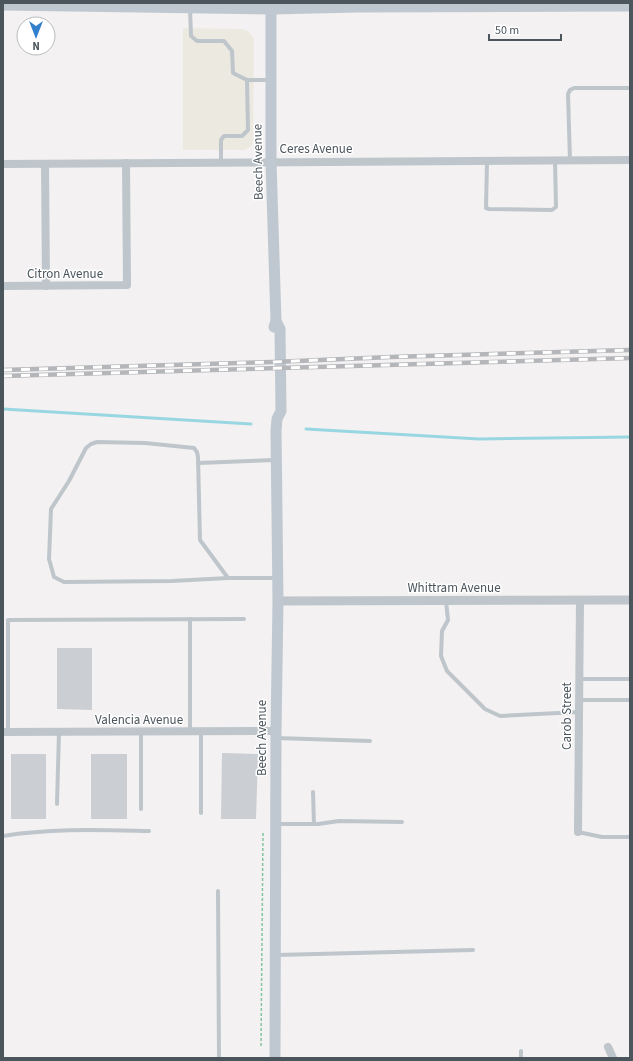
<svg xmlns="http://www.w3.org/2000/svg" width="633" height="1061" viewBox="0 0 633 1061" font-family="'Source Sans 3',sans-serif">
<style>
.commercial{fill:#ece9e1}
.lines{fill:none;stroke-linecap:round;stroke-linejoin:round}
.stream{stroke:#98d7e1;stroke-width:3}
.building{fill:#cbced2}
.path{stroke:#82c49f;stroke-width:1.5;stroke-dasharray:3 2;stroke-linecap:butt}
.service{stroke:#bec6cb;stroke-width:4}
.minor{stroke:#bec6cb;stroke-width:8}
.tertiary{stroke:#bec6cb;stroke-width:9}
.secondary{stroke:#bfc8d0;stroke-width:11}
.rail-casing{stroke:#b4b6ba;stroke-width:4.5}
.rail{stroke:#fff;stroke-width:3;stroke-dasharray:9;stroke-linecap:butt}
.labels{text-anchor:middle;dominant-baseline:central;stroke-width:3;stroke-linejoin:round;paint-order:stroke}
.street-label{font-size:13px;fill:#4b555c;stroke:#fff}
</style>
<rect width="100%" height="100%" fill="#f3f1f1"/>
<path class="commercial" d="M 183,28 L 242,29 L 247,31 L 254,38 L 253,140 L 252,145 L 245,150 L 183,150 Z"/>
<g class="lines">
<g class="stream">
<path d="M 3,409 L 251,424"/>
<path d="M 306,429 L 479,439 L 630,437"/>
</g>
</g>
<g class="building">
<path d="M 57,648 L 92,648 L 92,710 L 57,709 Z"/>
<path d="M 222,753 L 258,754 L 256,819 L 221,819 Z"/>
<rect x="11" y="754" width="35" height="65"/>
<rect x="91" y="754" width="36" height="65"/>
</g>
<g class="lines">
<path class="path" d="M 261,1046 L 263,832"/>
<g class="service">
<path d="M 190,8 L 191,36 L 197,41 L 224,41 L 232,51 L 233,73 L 247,80 L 271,80"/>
<path d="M 570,160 L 568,94 L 570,90 L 574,88 L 630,88"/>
<path d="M 487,161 L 486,208 L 489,209 L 552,210 L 556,207 L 555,161"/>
<path d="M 221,162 L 221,140 L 224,136 L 242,136 L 248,130 L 247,80"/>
<path d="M 198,463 L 274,460"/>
<path d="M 228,578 L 172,581 L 64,582 L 54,577 L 49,559 L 51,509 L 69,481 L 86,448 L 91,444 L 97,442 L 145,443 L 194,448 L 197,452 L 198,457 L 200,540 L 228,578 L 278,578"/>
<path d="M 446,601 L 448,620 L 442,631 L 441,656 L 447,671 L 485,709 L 500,716 L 579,712"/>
<path d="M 190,619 L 190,731"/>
<path d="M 580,679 L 630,679"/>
<path d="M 579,700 L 630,700"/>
<path d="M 8,732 L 8,620 L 244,619"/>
<path d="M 141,732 L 141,809"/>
<path d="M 276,738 L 370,741"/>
<path d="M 313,792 L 314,824"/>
<path d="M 57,804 L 59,732"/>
<path d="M 201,813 L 201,732"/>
<path d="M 276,824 L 318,824 L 339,821 L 402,822"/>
<path d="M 578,832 L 602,837 L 630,837"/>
<path d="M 3,836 C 51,828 101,830 149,831"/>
<path d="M 218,891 L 219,1058"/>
<path d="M 277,955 L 473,950"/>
<path d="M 521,1051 L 521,1058"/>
</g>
<g class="minor">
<path d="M 3,164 L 630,160"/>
<path d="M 45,164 L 46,286"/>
<path d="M 3,286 L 127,285 L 126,163"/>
<path d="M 3,732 L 276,731"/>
<path d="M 578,832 L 580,600"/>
<path d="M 608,1047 L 613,1058"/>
</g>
<path class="tertiary" d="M 278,601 L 630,600"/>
<g class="secondary">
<path d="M 271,3 L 271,162 L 276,321 L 274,327"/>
<path d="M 3,5 L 271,9 L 358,7 L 630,6"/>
<path d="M 275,1058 L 276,731 L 278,601 L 276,430 L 277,419 L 281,411 L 280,329 L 276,321"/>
</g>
<g class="rail-casing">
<g id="rail">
<path d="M 3,370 L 273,362 L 391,357 L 630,350"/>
<path d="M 3,376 L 630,358"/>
</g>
</g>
<use href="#rail" class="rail"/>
</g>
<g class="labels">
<g class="street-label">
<text x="316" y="149">Ceres Avenue</text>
<text transform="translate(258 162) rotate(-91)">Beech Avenue</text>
<text x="65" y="274">Citron Avenue</text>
<text x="454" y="588">Whittram Avenue</text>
<text transform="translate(567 716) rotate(-90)">Carob Street</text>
<text x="139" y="720">Valencia Avenue</text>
<text transform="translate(262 738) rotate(-90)">Beech Avenue</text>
</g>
</g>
<rect width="633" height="1061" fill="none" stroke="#4b555c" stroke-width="8"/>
<g transform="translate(36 36) rotate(180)"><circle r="19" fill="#ffffff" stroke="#b7bbbe"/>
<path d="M0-3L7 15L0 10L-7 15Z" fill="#317fcd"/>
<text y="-6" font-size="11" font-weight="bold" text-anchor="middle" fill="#4b555c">N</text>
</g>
<path d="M489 34v6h72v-6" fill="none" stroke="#4b555c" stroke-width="2"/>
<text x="495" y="34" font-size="12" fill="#4b555c" stroke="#ffffff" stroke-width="3" paint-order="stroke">50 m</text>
</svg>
